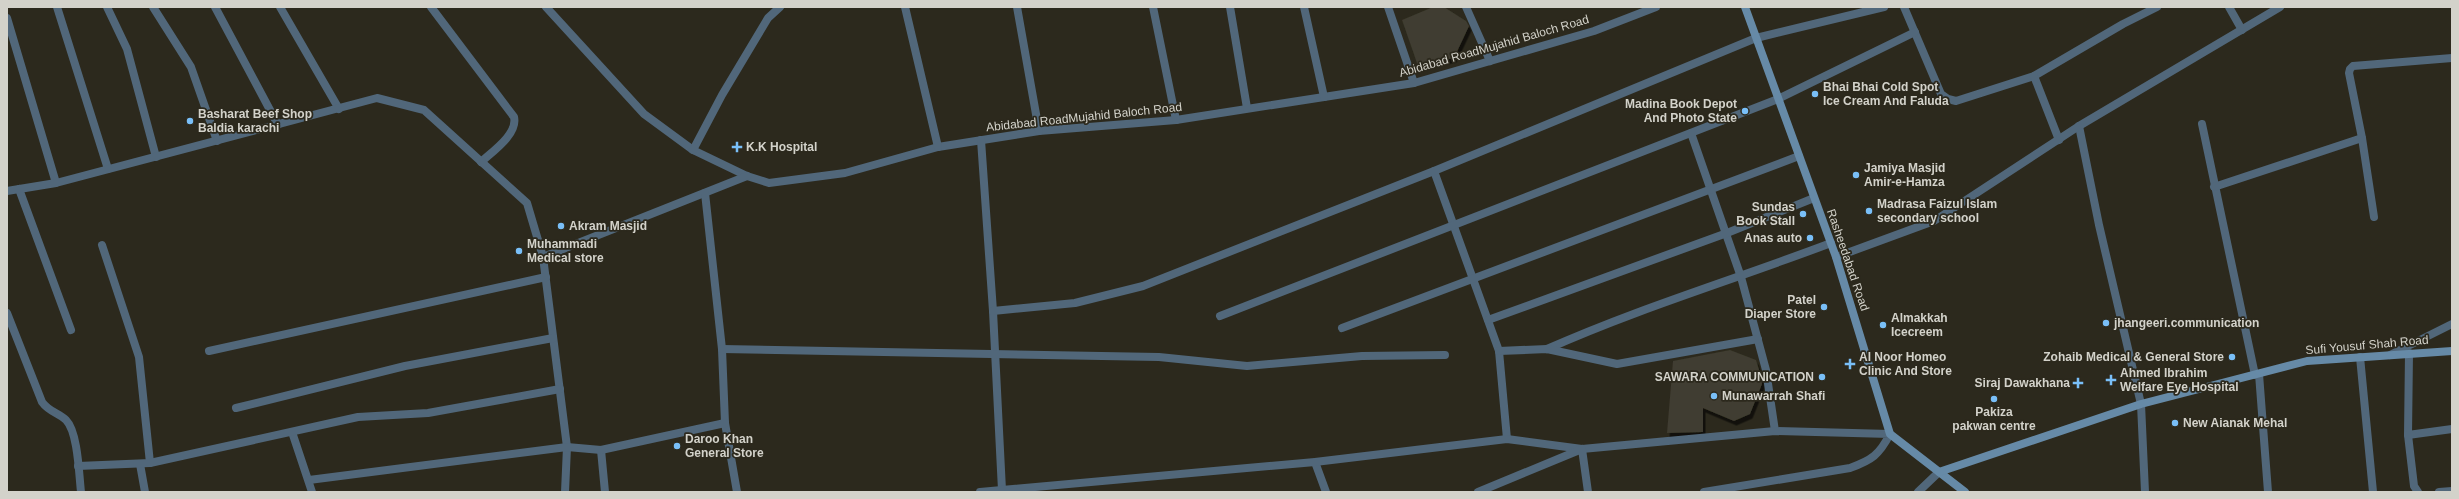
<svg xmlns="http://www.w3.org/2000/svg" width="2459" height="499" viewBox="0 0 2459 499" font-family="Arial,sans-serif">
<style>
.building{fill:#3f3d30;filter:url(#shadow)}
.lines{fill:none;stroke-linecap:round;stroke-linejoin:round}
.minor{stroke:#51677a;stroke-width:8}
.secondary{stroke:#668aa7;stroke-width:8}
.poi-dot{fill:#79bff8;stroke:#2c291d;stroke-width:1.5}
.labels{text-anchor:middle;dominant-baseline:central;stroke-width:3.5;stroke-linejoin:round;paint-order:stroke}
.street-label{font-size:12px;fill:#d3d2ca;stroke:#2c291d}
.poi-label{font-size:12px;font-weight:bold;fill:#d3d2ca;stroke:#2c291d;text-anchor:start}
</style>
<defs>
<filter id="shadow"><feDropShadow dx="2.5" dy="4.5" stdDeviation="0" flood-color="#0009"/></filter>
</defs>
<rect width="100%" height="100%" fill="#2c291d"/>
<g class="building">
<path d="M 1433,7 L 1444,7 L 1466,21 L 1469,26 L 1454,58 L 1418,66 L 1402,20 Z"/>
<path d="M 1730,350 L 1756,360 L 1761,376 L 1762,384 L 1750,414 L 1734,421 L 1703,408 L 1703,432 L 1667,433 L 1673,361 Z"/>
</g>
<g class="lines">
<g class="minor">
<path d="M 57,7 L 108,169"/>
<path d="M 107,7 L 127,49 L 156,157"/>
<path d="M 153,7 L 191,67 L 217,141"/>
<path d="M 215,7 L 278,125"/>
<path d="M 280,7 L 339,109"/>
<path d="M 431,7 L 514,117 C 518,134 493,151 481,162"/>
<path d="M 546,7 L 644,114 L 693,150 L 747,176 L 769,183 L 845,173 L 938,147 L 1039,131 L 1176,120 L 1414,83 L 1594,31 L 1656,7"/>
<path d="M 905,7 L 938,147"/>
<path d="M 1017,7 L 1039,131"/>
<path d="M 1153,7 L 1176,120"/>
<path d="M 1230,7 L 1247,108"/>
<path d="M 1304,7 L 1324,97"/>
<path d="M 1388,7 L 1414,83"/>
<path d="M 1466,7 L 1490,61"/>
<path d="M 1904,7 L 1941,94 L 1948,99 L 1956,101 L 2034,76 L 2123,24 L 2157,7"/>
<path d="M 2229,7 L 2242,30"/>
<path d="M 7,18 L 56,183"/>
<path d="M 2034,76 L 2059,140"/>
<path d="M 2202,124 L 2255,375"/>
<path d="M 2079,126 L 2099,225 L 2141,404 L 2145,492"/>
<path d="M 1691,133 L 1741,277 L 1766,370 L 1775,431"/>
<path d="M 981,140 L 993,311 L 1002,490"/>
<path d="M 693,150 L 722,95 L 768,18 L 780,7"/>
<path d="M 1434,171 L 1499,351 L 1507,439"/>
<path d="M 2214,187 L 2362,138"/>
<path d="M 19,189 L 71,330"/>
<path d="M 7,191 L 56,183 L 377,98 L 424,110 L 527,203 L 543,257 L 747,176"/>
<path d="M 705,193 L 722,349 L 725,423 L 737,492"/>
<path d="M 2374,217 L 2362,138 L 2349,73 L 2350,69 L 2353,66 L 2452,58"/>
<path d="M 102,245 L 139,357 L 150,463"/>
<path d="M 543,257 L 567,447 L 565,492"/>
<path d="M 1836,257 L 1934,221 L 2079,126 L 2280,7"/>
<path d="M 993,311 L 1075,303 L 1143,286 L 1434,171 L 1756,38 L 1884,7"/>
<path d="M 7,313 L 42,402 C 49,412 59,413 66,420 C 78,432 79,475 81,492"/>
<path d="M 1220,316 L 1778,99 L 1915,32"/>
<path d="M 1488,320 L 1727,233 L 1814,198"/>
<path d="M 1342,328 L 1799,156"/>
<path d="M 722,349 L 1159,357 L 1247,366 L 1362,356 L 1445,355"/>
<path d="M 1547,349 C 1639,308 1736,279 1831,243"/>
<path d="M 209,351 L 546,277"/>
<path d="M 1499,351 L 1547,349 L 1617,364 L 1758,339"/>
<path d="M 2409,353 L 2408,435 L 2414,486 L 2418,492"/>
<path d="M 2390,355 L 2452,324"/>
<path d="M 2360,357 L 2373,492"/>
<path d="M 2259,374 L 2268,492"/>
<path d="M 236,408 L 405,366 L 553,338"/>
<path d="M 292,432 L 312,492"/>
<path d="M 2408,435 L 2452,429"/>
<path d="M 601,450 L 605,492"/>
<path d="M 1315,462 L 1326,492"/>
<path d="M 140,464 L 145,492"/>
<path d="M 78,466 L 150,463 L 358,417 L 428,413 L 560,389"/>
<path d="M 309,480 L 567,447 L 601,450 L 725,423"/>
<path d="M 980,492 L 1315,462 L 1507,439 L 1582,449 L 1775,431 L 1890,434 C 1879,455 1872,460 1850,468 L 1704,492"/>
<path d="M 1478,492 L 1582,449 L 1588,492"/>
<path d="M 1918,492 L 1939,472"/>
<path d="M 2439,492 L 2452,491"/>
</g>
<g class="secondary">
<path d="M 1745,7 L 1836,257 L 1890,434 L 1965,492"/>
<path d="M 1939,472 L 2141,404 L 2307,361 L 2452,351"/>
</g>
</g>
<g class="poi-dot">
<circle cx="1815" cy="94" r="4"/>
<circle cx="1745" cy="111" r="4"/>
<circle cx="190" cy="121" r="4"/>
<path d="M735 141h4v4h4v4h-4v4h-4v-4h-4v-4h4z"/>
<circle cx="1856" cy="175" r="4"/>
<circle cx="1869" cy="211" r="4"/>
<circle cx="1803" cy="214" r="4"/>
<circle cx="561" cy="226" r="4"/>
<circle cx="1810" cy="238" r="4"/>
<circle cx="519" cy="251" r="4"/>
<circle cx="1824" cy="307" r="4"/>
<circle cx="2106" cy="323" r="4"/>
<circle cx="1883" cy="325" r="4"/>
<circle cx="2232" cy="357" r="4"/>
<path d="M1848 358h4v4h4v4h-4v4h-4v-4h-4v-4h4z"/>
<circle cx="1822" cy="377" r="4"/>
<path d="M2109 374h4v4h4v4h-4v4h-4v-4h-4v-4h4z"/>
<path d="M2076 377h4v4h4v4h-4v4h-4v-4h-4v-4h4z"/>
<circle cx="1714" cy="396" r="4"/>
<circle cx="1994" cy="399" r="4"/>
<circle cx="2175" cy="423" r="4"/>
<circle cx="677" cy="446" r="4"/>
</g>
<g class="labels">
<g class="street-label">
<text transform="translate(1494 46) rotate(-16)">Abidabad RoadMujahid Baloch Road</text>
<text transform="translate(1084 117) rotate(-6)">Abidabad RoadMujahid Baloch Road</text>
<text transform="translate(1848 260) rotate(71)">Rasheedabad Road</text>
<text transform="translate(2367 345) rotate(-5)">Sufi Yousuf Shah Road</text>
</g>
<g class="poi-label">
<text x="1823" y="87">Bhai Bhai Cold Spot<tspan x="1823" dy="14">Ice Cream And Faluda</tspan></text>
<text x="1737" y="104" text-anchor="end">Madina Book Depot<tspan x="1737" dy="14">And Photo State</tspan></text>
<text x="198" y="114">Basharat Beef Shop<tspan x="198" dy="14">Baldia karachi</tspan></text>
<text x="746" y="147">K.K Hospital</text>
<text x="1864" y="168">Jamiya Masjid<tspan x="1864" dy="14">Amir-e-Hamza</tspan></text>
<text x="1877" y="204">Madrasa Faizul Islam<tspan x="1877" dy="14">secondary school</tspan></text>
<text x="1795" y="207" text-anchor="end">Sundas<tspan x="1795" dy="14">Book Stall</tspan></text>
<text x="569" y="226">Akram Masjid</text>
<text x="1802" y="238" text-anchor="end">Anas auto</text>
<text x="527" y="244">Muhammadi<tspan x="527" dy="14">Medical store</tspan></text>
<text x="1816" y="300" text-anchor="end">Patel<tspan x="1816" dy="14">Diaper Store</tspan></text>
<text x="1891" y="318">Almakkah<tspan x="1891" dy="14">Icecreem</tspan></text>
<text x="2114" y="323">jhangeeri.communication</text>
<text x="1859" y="357">Al Noor Homeo<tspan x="1859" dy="14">Clinic And Store</tspan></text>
<text x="2224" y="357" text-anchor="end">Zohaib Medical &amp; General Store</text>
<text x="2120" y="373">Ahmed Ibrahim<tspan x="2120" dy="14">Welfare Eye Hospital</tspan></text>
<text x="1814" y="377" text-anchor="end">SAWARA COMMUNICATION</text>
<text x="2070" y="383" text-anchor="end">Siraj Dawakhana</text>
<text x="1722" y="396">Munawarrah Shafi</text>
<text x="1994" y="412" text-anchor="middle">Pakiza<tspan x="1994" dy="14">pakwan centre</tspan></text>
<text x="2183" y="423">New Aianak Mehal</text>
<text x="685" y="439">Daroo Khan<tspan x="685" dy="14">General Store</tspan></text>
</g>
</g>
<rect width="2459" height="499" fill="none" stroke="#d3d2ca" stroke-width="16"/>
</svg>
